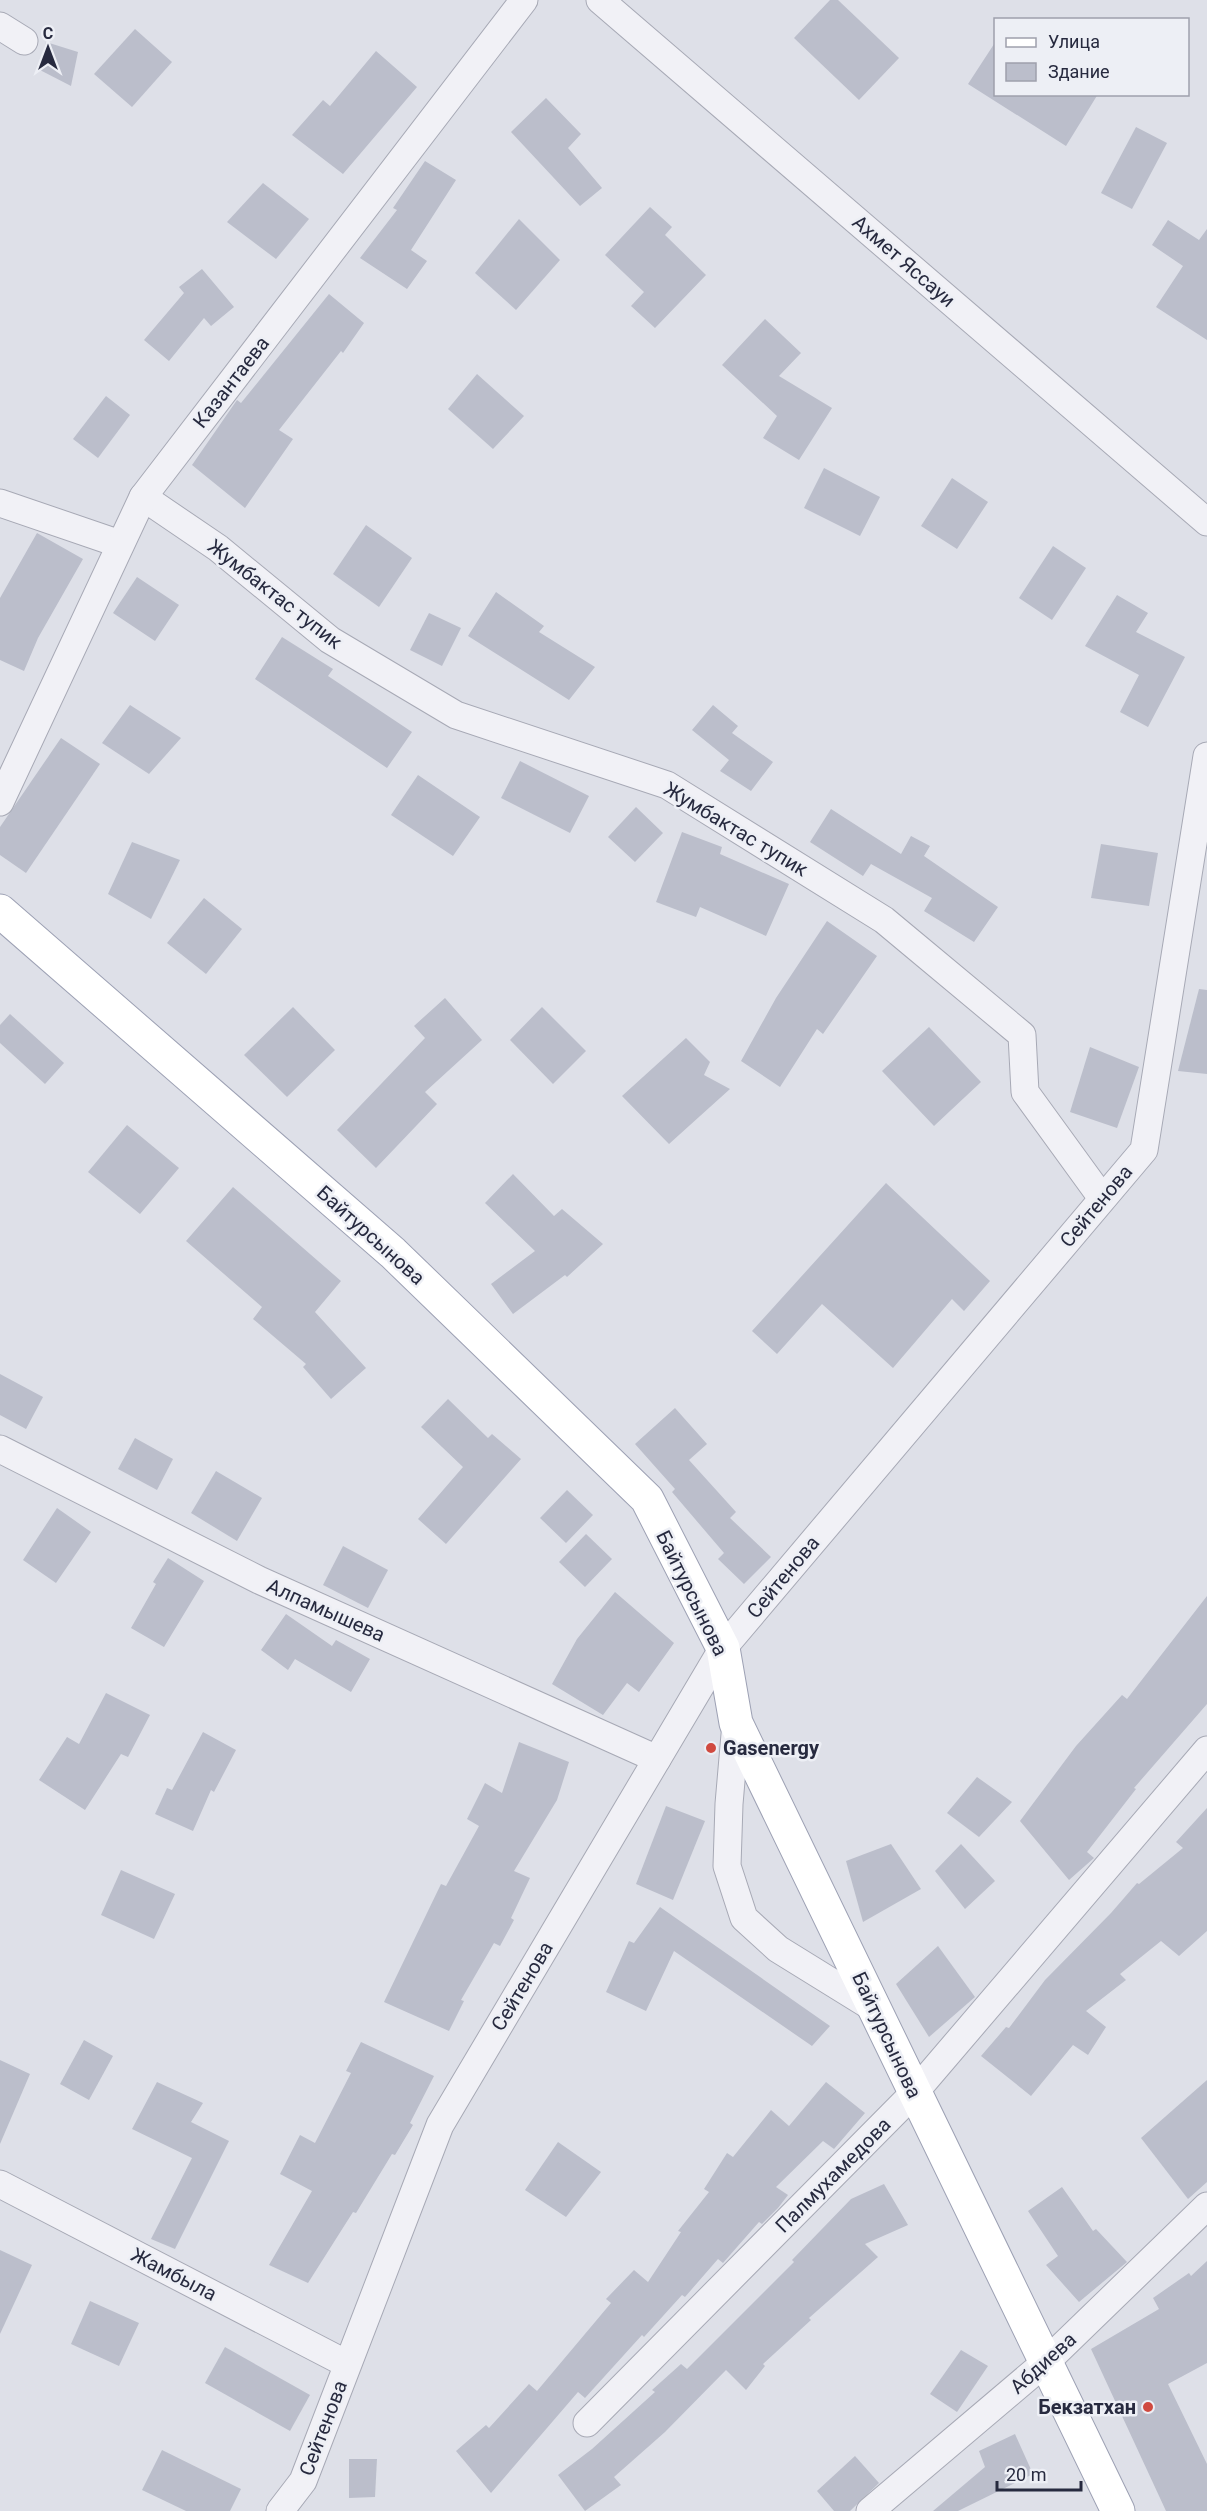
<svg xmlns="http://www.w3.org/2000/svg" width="1207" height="2511" viewBox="0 0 1207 2511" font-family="Roboto,sans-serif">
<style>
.building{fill:#bbbecb}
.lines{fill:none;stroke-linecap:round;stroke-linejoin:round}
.minor-casing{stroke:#a7a9b5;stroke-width:29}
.major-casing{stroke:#9da1b4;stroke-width:35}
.minor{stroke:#f1f1f6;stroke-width:27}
.major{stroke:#fff;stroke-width:33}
.poi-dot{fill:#d04a40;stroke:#edeff5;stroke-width:2}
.labels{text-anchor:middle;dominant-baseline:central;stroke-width:5;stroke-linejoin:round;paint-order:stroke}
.street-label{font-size:20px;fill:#272a3f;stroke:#edeff5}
.poi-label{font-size:20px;font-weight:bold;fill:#272a3f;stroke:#edeff5;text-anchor:start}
</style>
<rect width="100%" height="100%" fill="#dee0e8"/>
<g class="building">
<path d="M 830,0 L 838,0 L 899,58 L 859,100 L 794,38 Z"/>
<path d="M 135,29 L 172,62 L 132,107 L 94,74 Z"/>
<path d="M 996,41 L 996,94 L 1098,94 L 1066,146 L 968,84 Z"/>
<path d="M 46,42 L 78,52 L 71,86 L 38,69 Z"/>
<path d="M 376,51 L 417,87 L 343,174 L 292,135 L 323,100 L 330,106 Z"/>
<path d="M 546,98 L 581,134 L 568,148 L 602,188 L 580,206 L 511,132 Z"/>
<path d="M 1136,127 L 1167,143 L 1132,209 L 1101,193 Z"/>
<path d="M 425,161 L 456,180 L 411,250 L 427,261 L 407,289 L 360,258 L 397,210 L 393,208 Z"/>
<path d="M 263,183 L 309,219 L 276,259 L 227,222 Z"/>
<path d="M 650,207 L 672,227 L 665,235 L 706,275 L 655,328 L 631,306 L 644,292 L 605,255 Z"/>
<path d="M 519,219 L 560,260 L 516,310 L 475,273 Z"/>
<path d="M 1168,220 L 1199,240 L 1207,229 L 1207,340 L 1156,307 L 1183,266 L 1152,245 Z"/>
<path d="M 202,269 L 234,307 L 211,326 L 204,318 L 169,361 L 144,340 L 184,293 L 179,287 Z"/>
<path d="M 329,294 L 364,323 L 343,353 L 341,351 L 279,430 L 293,439 L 245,508 L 192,465 L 237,400 L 241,403 Z"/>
<path d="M 765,319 L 801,353 L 779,376 L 832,408 L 799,460 L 763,438 L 777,416 L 722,365 Z"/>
<path d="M 477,374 L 524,416 L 493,449 L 448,409 Z"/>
<path d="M 106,396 L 130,415 L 98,458 L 73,439 Z"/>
<path d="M 824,468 L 880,497 L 860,536 L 804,508 Z"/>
<path d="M 952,478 L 988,502 L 957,549 L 921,526 Z"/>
<path d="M 366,525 L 412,558 L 379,607 L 333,574 Z"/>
<path d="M 37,533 L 83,559 L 38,638 L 24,671 L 0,660 L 0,598 Z"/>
<path d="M 1053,546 L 1086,568 L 1052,620 L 1019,598 Z"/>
<path d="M 137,577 L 179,605 L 155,641 L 113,613 Z"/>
<path d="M 496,592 L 544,626 L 539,632 L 595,667 L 569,700 L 468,636 Z"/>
<path d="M 1117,595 L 1148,613 L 1136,632 L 1185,657 L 1148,727 L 1120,712 L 1139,675 L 1085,646 Z"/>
<path d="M 429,613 L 461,628 L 442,666 L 410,650 Z"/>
<path d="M 282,637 L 333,669 L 328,676 L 412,732 L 387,768 L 255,679 Z"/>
<path d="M 130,705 L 181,738 L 149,774 L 102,743 Z"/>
<path d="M 713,705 L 738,726 L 732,733 L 773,762 L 751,791 L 720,771 L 729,760 L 692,730 Z"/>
<path d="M 61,738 L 100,764 L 26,873 L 0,855 L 0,827 Z"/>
<path d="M 520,761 L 589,796 L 570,833 L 501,798 Z"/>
<path d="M 418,775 L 480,817 L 453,856 L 391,815 Z"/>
<path d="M 636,807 L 663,833 L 635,862 L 608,837 Z"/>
<path d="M 831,809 L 901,854 L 911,836 L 930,846 L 924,856 L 998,907 L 974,942 L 924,911 L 932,898 L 871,864 L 863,876 L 810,842 Z"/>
<path d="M 682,832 L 722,847 L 720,854 L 789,884 L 766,936 L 700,907 L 696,917 L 656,902 Z"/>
<path d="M 132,842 L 180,860 L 151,919 L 108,894 Z"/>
<path d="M 1101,844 L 1158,853 L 1149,906 L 1091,898 Z"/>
<path d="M 204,898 L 242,929 L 206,974 L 167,943 Z"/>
<path d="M 827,921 L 877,956 L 823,1034 L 817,1029 L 780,1087 L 741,1061 L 776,998 Z"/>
<path d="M 1199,989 L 1207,990 L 1207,1074 L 1178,1071 Z"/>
<path d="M 445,998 L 482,1040 L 425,1092 L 437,1104 L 376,1168 L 337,1130 L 425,1038 L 414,1026 Z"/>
<path d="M 293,1007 L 335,1050 L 287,1097 L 244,1055 Z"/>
<path d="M 542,1007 L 586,1051 L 553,1084 L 510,1040 Z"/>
<path d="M 10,1014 L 64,1063 L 45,1084 L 0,1043 L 0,1025 Z"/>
<path d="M 929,1027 L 981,1082 L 934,1126 L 882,1071 Z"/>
<path d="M 686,1038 L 710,1062 L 704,1075 L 730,1089 L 669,1144 L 622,1096 Z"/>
<path d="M 1090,1047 L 1139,1067 L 1117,1128 L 1070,1112 Z"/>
<path d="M 127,1125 L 179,1168 L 140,1214 L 88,1172 Z"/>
<path d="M 513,1174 L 554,1216 L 562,1209 L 603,1244 L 567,1277 L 565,1275 L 513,1314 L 491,1284 L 535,1251 L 485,1203 Z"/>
<path d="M 886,1183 L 990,1281 L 964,1311 L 952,1299 L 893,1368 L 822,1304 L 777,1354 L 752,1331 Z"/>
<path d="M 233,1187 L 341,1281 L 315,1312 L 366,1368 L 331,1399 L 303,1367 L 306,1364 L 253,1319 L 262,1307 L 186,1241 Z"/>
<path d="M 0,1374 L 43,1397 L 26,1429 L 0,1415 Z"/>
<path d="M 448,1399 L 488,1438 L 492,1434 L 521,1459 L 446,1544 L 418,1519 L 463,1467 L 421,1427 Z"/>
<path d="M 675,1408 L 707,1444 L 689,1460 L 736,1512 L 730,1518 L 771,1557 L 744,1584 L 718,1559 L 724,1553 L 672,1492 L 675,1489 L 635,1444 Z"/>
<path d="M 135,1438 L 173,1459 L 157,1490 L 118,1469 Z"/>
<path d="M 216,1471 L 262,1498 L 237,1541 L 191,1513 Z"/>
<path d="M 567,1490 L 593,1515 L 566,1543 L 540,1518 Z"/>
<path d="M 57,1508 L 91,1532 L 56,1583 L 23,1560 Z"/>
<path d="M 586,1534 L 612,1559 L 585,1587 L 559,1562 Z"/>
<path d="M 343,1546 L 388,1570 L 368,1608 L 323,1585 Z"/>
<path d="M 168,1558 L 204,1581 L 164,1647 L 131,1628 L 156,1584 L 153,1582 Z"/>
<path d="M 615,1592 L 674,1643 L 639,1692 L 627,1683 L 603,1715 L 552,1684 L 577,1639 Z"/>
<path d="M 1207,1596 L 1207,1704 L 1134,1788 L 1136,1789 L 1087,1852 L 1094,1858 L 1069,1880 L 1020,1821 L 1076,1746 L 1122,1695 L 1127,1699 Z"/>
<path d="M 286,1614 L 332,1646 L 336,1640 L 370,1659 L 351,1692 L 295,1659 L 288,1670 L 261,1650 Z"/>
<path d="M 106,1693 L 150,1715 L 128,1757 L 121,1754 L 85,1810 L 39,1780 L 67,1737 L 79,1744 Z"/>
<path d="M 203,1732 L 236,1750 L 214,1792 L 211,1790 L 193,1831 L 155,1814 L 167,1788 L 172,1790 Z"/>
<path d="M 519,1742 L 569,1762 L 557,1800 L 514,1871 L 530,1878 L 511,1918 L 514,1920 L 500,1946 L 494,1943 L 461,2000 L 464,2001 L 449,2031 L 384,2002 L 441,1884 L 446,1886 L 479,1826 L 467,1819 L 485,1783 L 502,1793 Z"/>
<path d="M 977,1777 L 1012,1802 L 979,1837 L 947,1813 Z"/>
<path d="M 666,1806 L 705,1821 L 673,1900 L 636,1884 Z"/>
<path d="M 1207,1808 L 1207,1931 L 1179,1956 L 1161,1941 L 1120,1974 L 1126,1980 L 1086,2011 L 1106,2027 L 1088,2055 L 1073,2045 L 1031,2096 L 981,2056 L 1006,2027 L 1009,2028 L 1045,1980 L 1111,1913 L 1137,1883 L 1139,1884 L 1183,1848 L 1176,1842 Z"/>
<path d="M 891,1844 L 921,1889 L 863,1922 L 846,1861 Z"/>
<path d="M 961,1844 L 995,1881 L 965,1909 L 935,1871 Z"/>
<path d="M 121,1870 L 175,1894 L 154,1939 L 101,1915 Z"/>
<path d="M 660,1907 L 830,2026 L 812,2046 L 674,1951 L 646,2011 L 606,1992 L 629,1941 L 634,1943 Z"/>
<path d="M 938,1946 L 975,1997 L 929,2037 L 896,1984 Z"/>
<path d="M 84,2040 L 113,2056 L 89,2100 L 60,2084 Z"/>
<path d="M 361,2042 L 434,2076 L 410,2123 L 413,2125 L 395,2155 L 392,2154 L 356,2213 L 353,2212 L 308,2283 L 269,2265 L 312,2191 L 280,2174 L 300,2135 L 315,2143 L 351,2073 L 346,2071 Z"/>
<path d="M 0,2060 L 30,2074 L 0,2144 Z"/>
<path d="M 1207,2080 L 1207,2182 L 1188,2199 L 1141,2138 Z"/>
<path d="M 157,2082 L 203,2103 L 191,2122 L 229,2141 L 175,2249 L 151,2239 L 192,2158 L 132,2129 Z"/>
<path d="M 826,2082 L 865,2113 L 834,2149 L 823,2141 L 776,2187 L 788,2195 L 778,2208 L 762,2224 L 759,2222 L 723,2263 L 718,2259 L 685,2297 L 682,2295 L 644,2337 L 642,2335 L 585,2398 L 578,2392 L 491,2493 L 456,2451 L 486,2425 L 489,2428 L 529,2384 L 537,2391 L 611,2303 L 606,2299 L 634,2270 L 648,2282 L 681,2232 L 678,2231 L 709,2192 L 704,2189 L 727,2153 L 733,2157 L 771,2110 L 789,2126 Z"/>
<path d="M 558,2142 L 601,2172 L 566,2217 L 525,2190 Z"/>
<path d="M 884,2184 L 908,2225 L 865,2244 L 878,2257 L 809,2318 L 811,2320 L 763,2364 L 765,2366 L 746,2390 L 726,2370 L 665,2432 L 614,2477 L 621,2485 L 585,2511 L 558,2475 L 592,2449 L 655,2392 L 652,2390 L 681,2364 L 687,2369 L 794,2262 L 792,2260 L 851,2199 Z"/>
<path d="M 1062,2187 L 1093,2231 L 1096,2229 L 1127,2262 L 1079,2302 L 1046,2265 L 1058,2256 L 1028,2211 Z"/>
<path d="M 0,2250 L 32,2265 L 0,2334 Z"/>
<path d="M 1207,2261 L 1207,2363 L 1168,2384 L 1207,2464 L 1207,2511 L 1166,2511 L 1091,2349 L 1159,2309 L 1153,2298 L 1189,2273 L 1191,2276 Z"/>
<path d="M 90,2301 L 139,2323 L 119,2366 L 71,2344 Z"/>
<path d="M 225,2347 L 310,2395 L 290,2431 L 205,2383 Z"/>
<path d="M 961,2350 L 988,2366 L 957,2412 L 930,2394 Z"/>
<path d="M 1015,2434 L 1033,2474 L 958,2511 L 933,2511 L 985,2467 L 979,2451 Z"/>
<path d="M 162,2450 L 241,2489 L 230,2511 L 186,2511 L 142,2490 Z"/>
<path d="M 855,2456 L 879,2483 L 850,2511 L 834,2511 L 817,2491 Z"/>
<path d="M 349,2459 L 377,2459 L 375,2497 L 349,2498 Z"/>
</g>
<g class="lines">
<g class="minor-casing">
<g id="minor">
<path d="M 600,0 L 1207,522"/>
<path d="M 0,26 L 24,41"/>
<path d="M 143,497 L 218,548 L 330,640 L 456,715 L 667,785 L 884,920 L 1022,1035 L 1025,1092 L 1102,1198"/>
<path d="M 0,503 L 120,544"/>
<path d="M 0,802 L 143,497 L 524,0"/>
<path d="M 0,1449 L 259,1580 L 657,1759"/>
<path d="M 736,1723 L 729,1804 L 727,1866 L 744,1918 L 778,1949 L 875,2009"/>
<path d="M 0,2184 L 347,2364"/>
<path d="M 587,2423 L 914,2093 L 1207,1750"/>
<path d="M 280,2511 L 303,2481 L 440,2125 L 723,1648 L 1144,1150 L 1207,756"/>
<path d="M 870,2511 L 1047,2361 L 1207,2206"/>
</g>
</g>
<g class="major-casing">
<path id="major" d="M 0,911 L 393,1253 L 647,1499 L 723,1648 L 736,1723 L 1118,2511"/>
</g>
<use href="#minor" class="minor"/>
<use href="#major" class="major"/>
</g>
<g class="poi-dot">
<circle cx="711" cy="1748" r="6"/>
<circle cx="1148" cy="2407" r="6"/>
</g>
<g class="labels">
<g class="street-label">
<text transform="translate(904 261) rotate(41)">Ахмет Яссауи</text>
<text transform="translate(231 382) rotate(-52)">Казантаева</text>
<text transform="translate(275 594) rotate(38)">Жумбактас тупик</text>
<text transform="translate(736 829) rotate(31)">Жумбактас тупик</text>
<text transform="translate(1096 1206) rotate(-50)">Сейтенова</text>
<text transform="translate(371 1235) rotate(42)">Байтурсынова</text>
<text transform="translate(783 1577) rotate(-50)">Сейтенова</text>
<text transform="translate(692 1593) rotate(64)">Байтурсынова</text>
<text transform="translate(326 1610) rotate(24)">Алпамышева</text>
<text transform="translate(522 1986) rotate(-59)">Сейтенова</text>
<text transform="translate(887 2035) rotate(65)">Байтурсынова</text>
<text transform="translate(833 2175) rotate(-45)">Палмухамедова</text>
<text transform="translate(174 2274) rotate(27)">Жамбыла</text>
<text transform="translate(1043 2363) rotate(-42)">Абдиева</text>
<text transform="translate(323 2428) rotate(-69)">Сейтенова</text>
</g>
<g class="poi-label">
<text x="723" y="1748">Gasenergy</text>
<text x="1136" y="2407" text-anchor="end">Бекзатхан</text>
</g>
</g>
<rect x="994" y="18" width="195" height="78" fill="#edeff5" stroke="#9ea0ac" stroke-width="1.5"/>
<rect x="1006" y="38" width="30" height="9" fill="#ffffff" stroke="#9ea0ac" stroke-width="1.5"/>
<text x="1048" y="48" font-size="18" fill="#272a3f">Улица</text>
<rect x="1006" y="63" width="30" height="18" fill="#bbbecb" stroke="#9ea0ac" stroke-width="1.5"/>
<text x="1048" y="78" font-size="18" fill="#272a3f">Здание</text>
<g transform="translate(48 48)" stroke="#edeff5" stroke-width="4.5" paint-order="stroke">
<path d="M0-4.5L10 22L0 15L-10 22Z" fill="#272a3f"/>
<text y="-9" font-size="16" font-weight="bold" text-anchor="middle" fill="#272a3f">С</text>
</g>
<path d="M997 2481v9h84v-9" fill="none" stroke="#272a3f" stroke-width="3"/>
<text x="1006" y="2481" font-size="18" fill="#272a3f" stroke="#edeff5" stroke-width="4.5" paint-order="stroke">20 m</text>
</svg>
